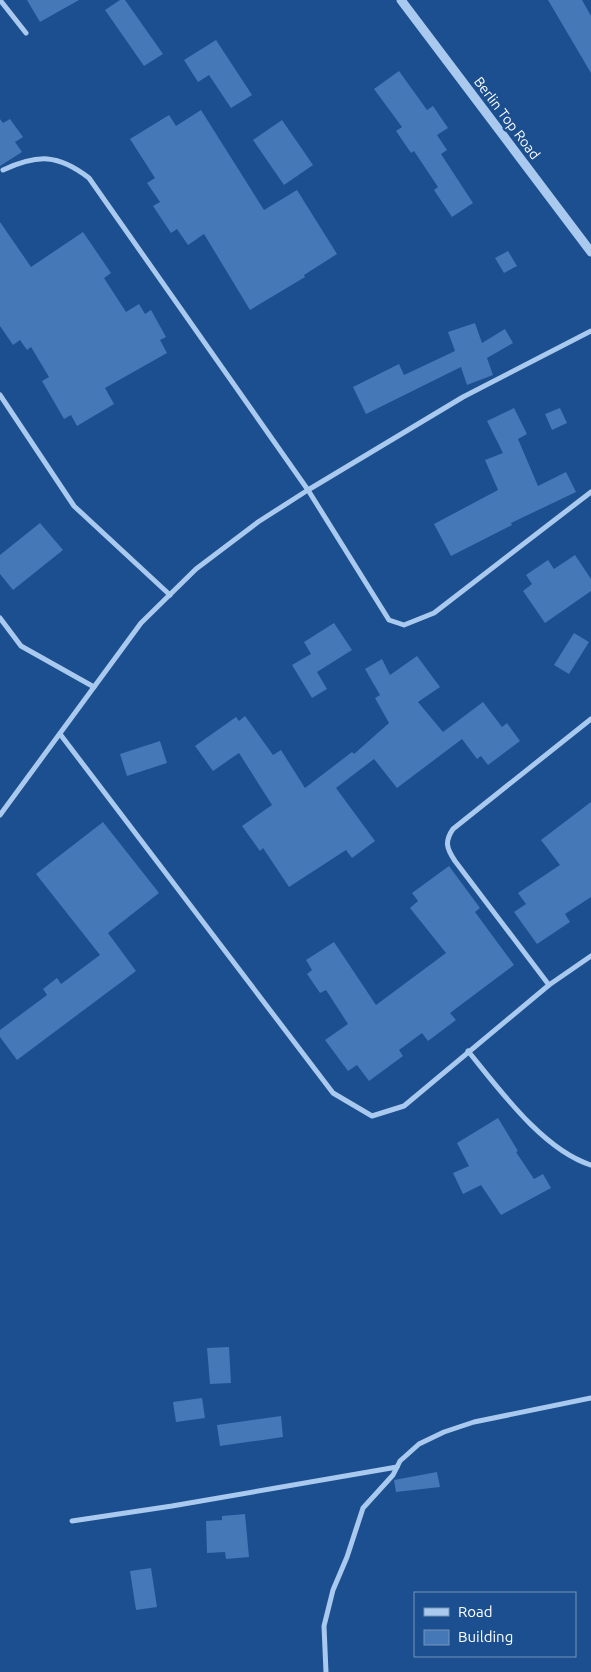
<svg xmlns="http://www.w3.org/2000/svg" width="591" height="1672" viewBox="0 0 591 1672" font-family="Ubuntu,sans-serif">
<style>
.building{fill:#4478b7}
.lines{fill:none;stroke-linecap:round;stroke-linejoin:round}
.minor{stroke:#a9c9ee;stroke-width:5}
.tertiary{stroke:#a9c9ee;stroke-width:9}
.labels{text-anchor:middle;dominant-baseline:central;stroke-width:5;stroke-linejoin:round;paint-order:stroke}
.street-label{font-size:14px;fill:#fff;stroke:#1b4f8f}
</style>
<rect width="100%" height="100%" fill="#1b4f8f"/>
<g class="building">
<path d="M 27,0 L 79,0 L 40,22 Z"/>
<path d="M 120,0 L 125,0 L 163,54 L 144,66 L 105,10 Z"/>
<path d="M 548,0 L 582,0 L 591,16 L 591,73 Z"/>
<path d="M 216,40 L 252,95 L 231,108 L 209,75 L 198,82 L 184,60 Z"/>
<path d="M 399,71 L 427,110 L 433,106 L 448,128 L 437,135 L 447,150 L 441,154 L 473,203 L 452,217 L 434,190 L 438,187 L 414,151 L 411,153 L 396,131 L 402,127 L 374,89 Z"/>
<path d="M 201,110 L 264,210 L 297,190 L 337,254 L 304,275 L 305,277 L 250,310 L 204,234 L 188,245 L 177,229 L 171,233 L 153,206 L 160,202 L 147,183 L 155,178 L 130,139 L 169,115 L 176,126 Z"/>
<path d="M 0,119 L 3,123 L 10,119 L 23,137 L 15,142 L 22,152 L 0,166 Z"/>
<path d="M 282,120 L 313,165 L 284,185 L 253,140 Z"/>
<path d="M 0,222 L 31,267 L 83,232 L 111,273 L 104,278 L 126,312 L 139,304 L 145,314 L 151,310 L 166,337 L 160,340 L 167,353 L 105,388 L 114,404 L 77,426 L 71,415 L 64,419 L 42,381 L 49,377 L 31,347 L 27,350 L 20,340 L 13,345 L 0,326 Z"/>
<path d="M 508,251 L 517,266 L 504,273 L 495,258 Z"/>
<path d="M 475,323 L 482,343 L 505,329 L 513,343 L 487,358 L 493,375 L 467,385 L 461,367 L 366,414 L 353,387 L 399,364 L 404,375 L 455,351 L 448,332 Z"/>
<path d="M 514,408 L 527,434 L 518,439 L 538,486 L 566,472 L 576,492 L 511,523 L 512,525 L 451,556 L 434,524 L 498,490 L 485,460 L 503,453 L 487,421 Z"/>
<path d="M 560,408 L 567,423 L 552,430 L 545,414 Z"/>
<path d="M 40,523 L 63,550 L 13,590 L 0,574 L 0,555 Z"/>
<path d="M 575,555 L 591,579 L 591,591 L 545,623 L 523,591 L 532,584 L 526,575 L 548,560 L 554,569 Z"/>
<path d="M 334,623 L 352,650 L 317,672 L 327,689 L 312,698 L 292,665 L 311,654 L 304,642 Z"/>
<path d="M 574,633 L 589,642 L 569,674 L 554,665 Z"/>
<path d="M 417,656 L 440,687 L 418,702 L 443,732 L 483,702 L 502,727 L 507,723 L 520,741 L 488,765 L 481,756 L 477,759 L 462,739 L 397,788 L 374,759 L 336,788 L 375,841 L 352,858 L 346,850 L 289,887 L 263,848 L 260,851 L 242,826 L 272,805 L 239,753 L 213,771 L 195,746 L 236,717 L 239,721 L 245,716 L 273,755 L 281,750 L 305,788 L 352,752 L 354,754 L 389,723 L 375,698 L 380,695 L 365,669 L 382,659 L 390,675 Z"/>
<path d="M 160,741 L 167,763 L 127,776 L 120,754 Z"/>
<path d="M 591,802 L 591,897 L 565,914 L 570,922 L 537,944 L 514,912 L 526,904 L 518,893 L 560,865 L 541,840 Z"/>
<path d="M 103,822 L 159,893 L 108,933 L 136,971 L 17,1060 L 0,1037 L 0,1030 L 47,995 L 43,989 L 57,978 L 61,984 L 100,955 L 36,874 Z"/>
<path d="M 449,866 L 480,908 L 475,912 L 514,965 L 450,1013 L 456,1020 L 428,1041 L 422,1033 L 399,1050 L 403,1056 L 369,1081 L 357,1065 L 348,1071 L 325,1040 L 348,1024 L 326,990 L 320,993 L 307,974 L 312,970 L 306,960 L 334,942 L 376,1005 L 446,953 L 410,908 L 418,901 L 412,893 Z"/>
<path d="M 498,1118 L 518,1151 L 516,1152 L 534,1179 L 543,1174 L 551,1188 L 501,1215 L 481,1185 L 463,1194 L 453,1173 L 469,1166 L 457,1143 Z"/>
<path d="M 229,1347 L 231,1383 L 210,1384 L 207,1348 Z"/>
<path d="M 202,1398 L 205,1418 L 176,1422 L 173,1402 Z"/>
<path d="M 281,1416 L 283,1437 L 220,1446 L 217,1425 Z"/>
<path d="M 437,1472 L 440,1487 L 396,1492 L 394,1480 Z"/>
<path d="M 245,1514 L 249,1557 L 226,1559 L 225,1552 L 207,1553 L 206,1521 L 222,1520 L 222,1516 Z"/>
<path d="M 151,1568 L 157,1607 L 136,1610 L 130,1571 Z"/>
</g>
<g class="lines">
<g class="minor">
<path d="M 0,0 L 26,33"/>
<path d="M 3,170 C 38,154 58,154 89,178 L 308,490 L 389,620 L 404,625 L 434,613 L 591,492"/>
<path d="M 0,395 L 74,506 L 170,595"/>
<path d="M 0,618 L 21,646 L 94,687"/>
<path d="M 60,734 L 333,1093 L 372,1116 L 404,1106 L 549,985 L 591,956"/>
<path d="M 0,815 L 141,623 L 196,569 L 258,522 L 308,490 L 463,397 L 591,331"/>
<path d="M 549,985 L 455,861 C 447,849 444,842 453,829 L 591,719"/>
<path d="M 468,1051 C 499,1089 543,1150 591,1165"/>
<path d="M 72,1521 L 172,1506 L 397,1467"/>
<path d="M 326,1672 L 324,1626 L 333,1590 L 347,1557 L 363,1508 L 393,1475 L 400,1461 L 419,1444 L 444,1432 L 474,1422 L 591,1398"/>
</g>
<path class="tertiary" d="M 401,0 L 591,252"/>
</g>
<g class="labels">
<g class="street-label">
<text transform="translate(507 118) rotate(53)">Berlin Top Road</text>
</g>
</g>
<rect x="414" y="1592" width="162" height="65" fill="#1b4f8f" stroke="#7695bc"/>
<rect x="424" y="1608" width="25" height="8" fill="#a9c9ee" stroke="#7695bc"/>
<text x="458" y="1617" font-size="15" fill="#ffffff">Road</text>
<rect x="424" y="1630" width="25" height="15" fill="#4478b7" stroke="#7695bc"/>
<text x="458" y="1642" font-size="15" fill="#ffffff">Building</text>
</svg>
